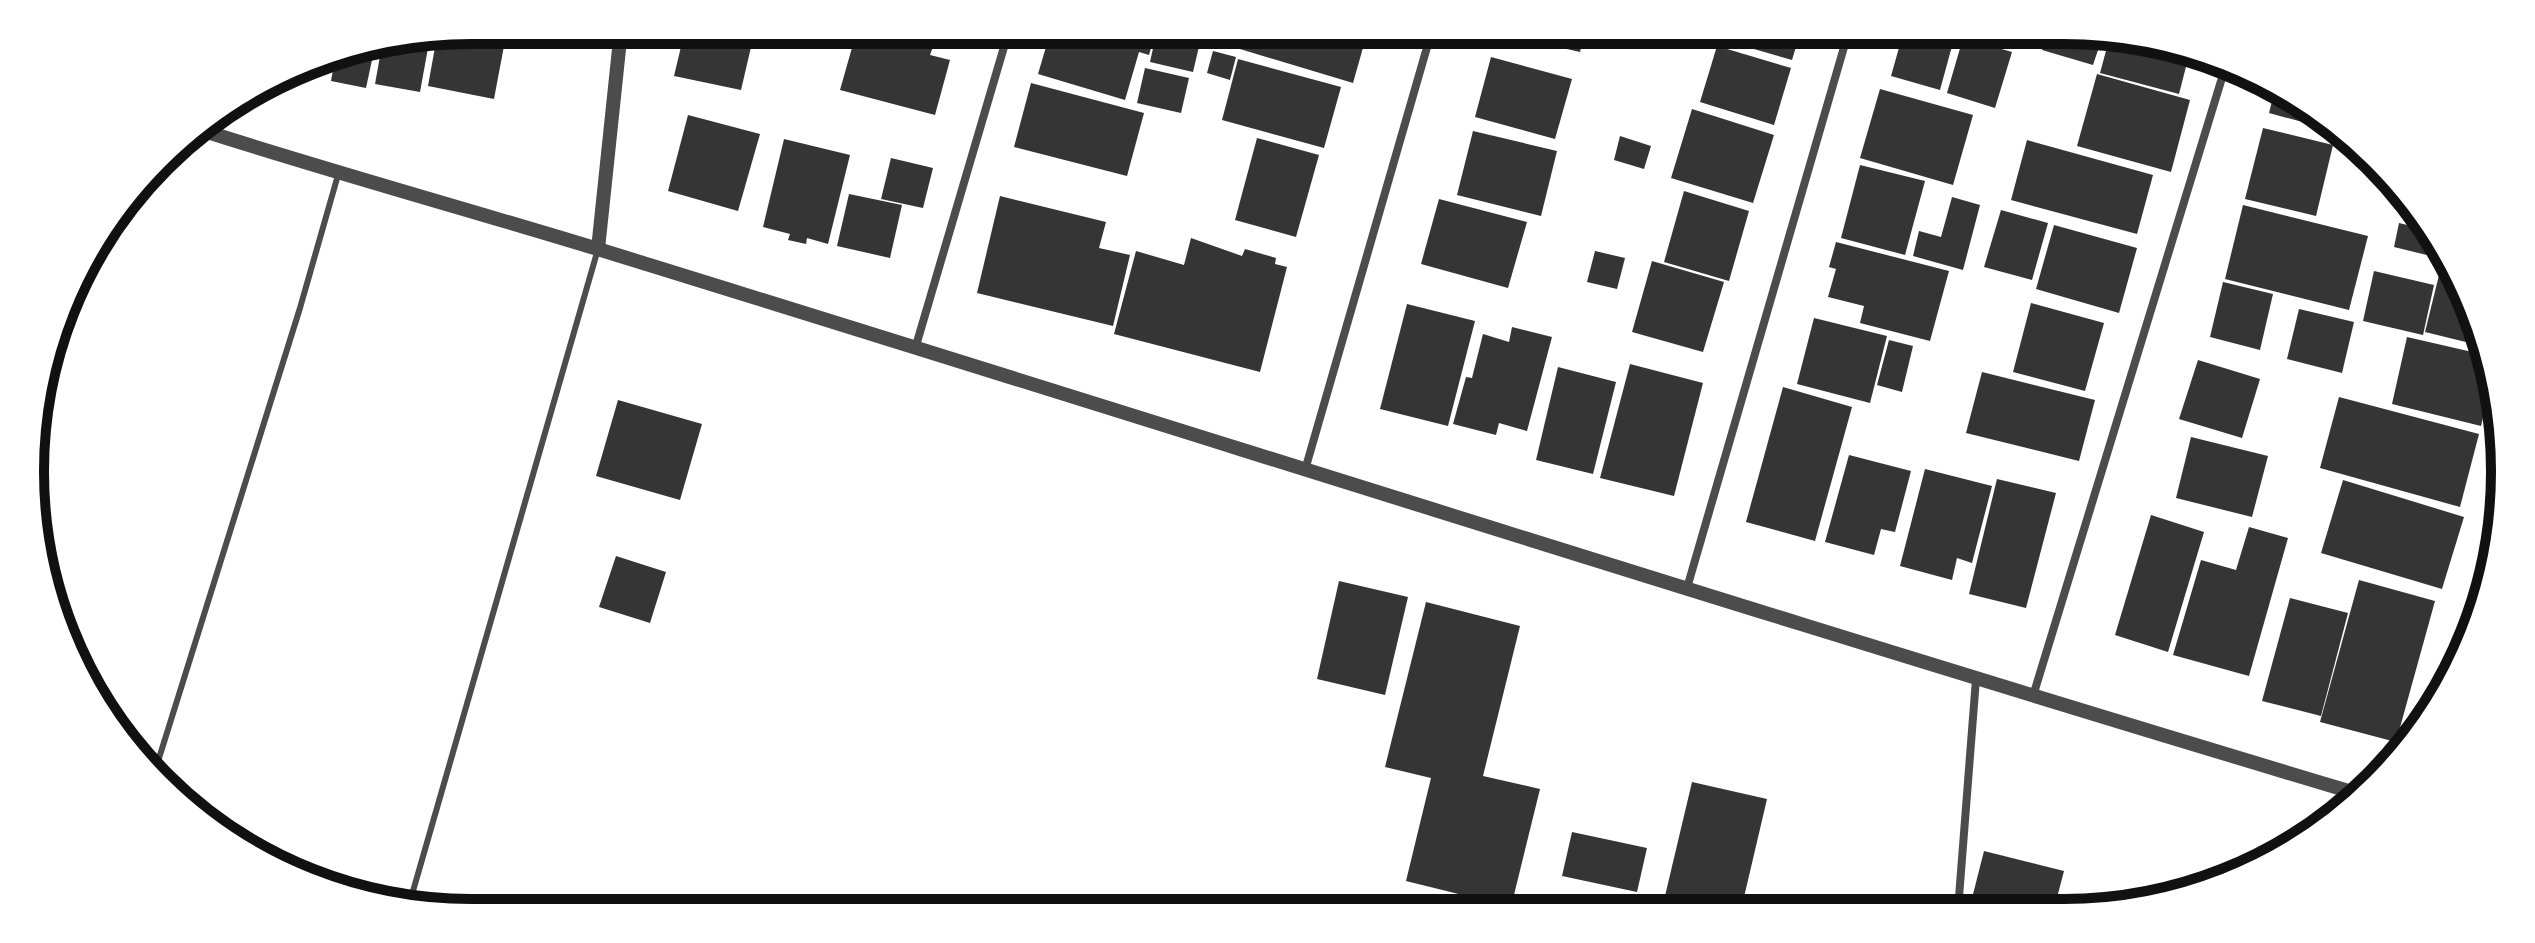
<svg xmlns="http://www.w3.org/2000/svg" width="2535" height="943" viewBox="0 0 2535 943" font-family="'Archivo Narrow',sans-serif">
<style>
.building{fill:#353535}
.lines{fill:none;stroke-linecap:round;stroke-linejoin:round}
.service{stroke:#4c4c4c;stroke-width:6}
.minor{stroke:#4c4c4c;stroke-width:8}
.tertiary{stroke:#4c4c4c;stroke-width:14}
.rim{fill:none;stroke:#111;stroke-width:10}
</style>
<rect width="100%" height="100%" fill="#fff"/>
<g class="building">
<path d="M 472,30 L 507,30 L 494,99 L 428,86 L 437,36 Z"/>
<path d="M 685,30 L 755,30 L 741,90 L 674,76 Z"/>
<path d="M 857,30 L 894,30 L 935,41 L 930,55 L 950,60 L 935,115 L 840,90 Z"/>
<path d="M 1051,30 L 1156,30 L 1149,55 L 1139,52 L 1125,100 L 1038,74 Z"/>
<path d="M 1157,30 L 1201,38 L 1193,72 L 1150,62 Z"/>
<path d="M 1245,30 L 1368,30 L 1353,83 L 1240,49 Z"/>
<path d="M 1511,30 L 1586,30 L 1580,52 L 1510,36 Z"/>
<path d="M 1699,30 L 1801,30 L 1792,60 L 1698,33 Z"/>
<path d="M 1904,30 L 1939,30 L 1955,35 L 1940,90 L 1891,76 Z"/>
<path d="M 1973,30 L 2004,30 L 2002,39 Z"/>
<path d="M 2048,30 L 2103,35 L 2093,65 L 2042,50 Z"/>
<path d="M 2110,36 L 2178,45 L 2190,51 L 2179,94 L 2100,73 Z"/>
<path d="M 430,37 L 420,92 L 375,84 L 382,45 Z"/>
<path d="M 1963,38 L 2012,52 L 1995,108 L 1947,93 Z"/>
<path d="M 375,46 L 366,88 L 331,81 L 336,52 Z"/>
<path d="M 1717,46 L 1791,68 L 1774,125 L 1700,102 Z"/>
<path d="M 1213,51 L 1236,57 L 1230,80 L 1207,73 Z"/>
<path d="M 1491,57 L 1572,79 L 1555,139 L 1475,117 Z"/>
<path d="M 1238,59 L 1341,87 L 1324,148 L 1222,120 Z"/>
<path d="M 1145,68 L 1189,78 L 1181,113 L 1137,103 Z"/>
<path d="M 2097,74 L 2190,100 L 2171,172 L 2077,146 Z"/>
<path d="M 1031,83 L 1144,113 L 1127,176 L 1014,147 Z"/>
<path d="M 1880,89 L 1973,115 L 1953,185 L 1860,158 Z"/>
<path d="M 2274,93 L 2333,122 L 2343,133 L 2269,113 Z"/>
<path d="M 1692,109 L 1774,135 L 1753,203 L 1671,178 Z"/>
<path d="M 688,115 L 760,134 L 738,211 L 668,191 Z"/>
<path d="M 2263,128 L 2333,145 L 2316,216 L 2245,199 Z"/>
<path d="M 1473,131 L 1557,151 L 1541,216 L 1457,195 Z"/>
<path d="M 1620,136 L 1651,146 L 1644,169 L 1614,160 Z"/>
<path d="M 1257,138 L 1319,155 L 1296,237 L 1235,220 Z"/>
<path d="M 784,139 L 850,155 L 828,244 L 807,238 L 806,244 L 788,240 L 790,234 L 763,227 Z"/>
<path d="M 2027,140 L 2153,175 L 2137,234 L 2011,200 Z"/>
<path d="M 891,158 L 933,168 L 923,208 L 881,199 Z"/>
<path d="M 1860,165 L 1925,181 L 1905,255 L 1841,238 Z"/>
<path d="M 1684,191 L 1749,211 L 1729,281 L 1664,262 Z"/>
<path d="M 849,194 L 902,205 L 890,258 L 837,246 Z"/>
<path d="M 1000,196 L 1106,222 L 1099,248 L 1130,255 L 1113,326 L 977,293 Z"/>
<path d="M 1952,197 L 1980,205 L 1963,270 L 1913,256 L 1919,231 L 1941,237 Z"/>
<path d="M 1439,199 L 1527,222 L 1508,288 L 1421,264 Z"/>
<path d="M 2243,205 L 2368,236 L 2349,310 L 2225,279 Z"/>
<path d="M 2001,210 L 2048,223 L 2032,280 L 1984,267 Z"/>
<path d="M 2399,223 L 2428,230 L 2445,250 L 2443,259 L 2394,247 Z"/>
<path d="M 2054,225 L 2137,248 L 2119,313 L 2036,289 Z"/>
<path d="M 1191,238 L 1242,256 L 1245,249 L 1276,258 L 1275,264 L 1287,267 L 1260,372 L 1114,334 L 1136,251 L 1184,265 Z"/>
<path d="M 1836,242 L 1949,271 L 1930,341 L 1860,323 L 1864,306 L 1828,297 L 1836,269 L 1829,267 Z"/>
<path d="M 1595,251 L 1625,258 L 1617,289 L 1587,282 Z"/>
<path d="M 1652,261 L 1724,282 L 1703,352 L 1632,332 Z"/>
<path d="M 2374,271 L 2434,285 L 2423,335 L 2363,321 Z"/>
<path d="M 2440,271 L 2454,274 L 2478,345 L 2425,332 Z"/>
<path d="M 2223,282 L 2273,294 L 2260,350 L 2210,337 Z"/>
<path d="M 2031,303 L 2104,323 L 2085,391 L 2013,372 Z"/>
<path d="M 1407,304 L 1475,321 L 1448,426 L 1380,409 Z"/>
<path d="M 2299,309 L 2354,322 L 2342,373 L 2287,359 Z"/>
<path d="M 1814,318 L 1887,336 L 1870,403 L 1797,384 Z"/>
<path d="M 1512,327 L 1552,337 L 1527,431 L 1499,423 L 1496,435 L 1453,424 L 1466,377 L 1472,378 L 1483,334 L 1509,342 Z"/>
<path d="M 2407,337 L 2481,354 L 2491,384 L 2481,426 L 2392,404 Z"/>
<path d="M 1889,340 L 1913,346 L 1902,392 L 1877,385 Z"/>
<path d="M 2198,360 L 2260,379 L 2242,438 L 2179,419 Z"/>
<path d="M 1630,364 L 1703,383 L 1674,496 L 1600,478 Z"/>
<path d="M 1558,367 L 1616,382 L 1593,474 L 1536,460 Z"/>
<path d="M 1982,372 L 2095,400 L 2079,461 L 1966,433 Z"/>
<path d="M 1783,387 L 1852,407 L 1815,541 L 1746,522 Z"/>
<path d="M 2339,397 L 2479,434 L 2460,507 L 2320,468 Z"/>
<path d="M 618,400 L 702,424 L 680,500 L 596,476 Z"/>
<path d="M 2191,437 L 2268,456 L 2252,517 L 2176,498 Z"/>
<path d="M 1849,455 L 1911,471 L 1895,532 L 1881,529 L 1874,555 L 1825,542 Z"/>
<path d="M 1925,469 L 1992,486 L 1972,563 L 1957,558 L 1952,580 L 1900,566 Z"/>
<path d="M 1997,479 L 2056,493 L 2026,608 L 1969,594 Z"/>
<path d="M 2343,480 L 2464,517 L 2442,589 L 2321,553 Z"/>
<path d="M 2151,515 L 2204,532 L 2168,652 L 2115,635 Z"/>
<path d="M 2249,527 L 2288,538 L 2249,676 L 2173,655 L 2201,560 L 2236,570 Z"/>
<path d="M 616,556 L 666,572 L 650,623 L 599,607 Z"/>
<path d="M 2359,580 L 2435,601 L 2396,742 L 2320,722 Z"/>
<path d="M 1339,581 L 1408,597 L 1385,695 L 1317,679 Z"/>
<path d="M 2290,598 L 2348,613 L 2321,716 L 2262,701 Z"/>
<path d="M 1426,602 L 1520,626 L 1483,776 L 1540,789 L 1511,907 L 1406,881 L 1431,778 L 1385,767 Z"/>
<path d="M 1692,782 L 1767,799 L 1741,910 L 1724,910 L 1665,896 Z"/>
<path d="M 1572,832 L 1647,848 L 1637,892 L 1562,876 Z"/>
<path d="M 1984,851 L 2064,871 L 2054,909 L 1969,910 Z"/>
<path d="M 617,894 L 647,901 L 644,913 L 613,913 Z"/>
<path d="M 2120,897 L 2144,902 L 2117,909 Z"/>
<path d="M 668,901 L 709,911 L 708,912 L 665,913 Z"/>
</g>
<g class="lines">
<g class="service">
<path d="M 155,771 L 300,308 L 338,175"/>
<path d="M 409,905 L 598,249"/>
</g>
<g class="minor">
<path d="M 915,349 L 1009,30"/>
<path d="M 1305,470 L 1432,30"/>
<path d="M 1687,588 L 1849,30"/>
<path d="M 2033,696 L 2225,68"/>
<path d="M 1958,910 L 1976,679"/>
</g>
<g class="tertiary">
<path d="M 198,129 C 332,172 467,209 601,250 C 1188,431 1773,619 2362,795"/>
<path d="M 598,249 L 621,30"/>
</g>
</g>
<path d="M0 0H2535V943H0ZM471 44H2064A427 427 0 0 1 2491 471V472A427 427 0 0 1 2064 899H471A427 427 0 0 1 44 472V471A427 427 0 0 1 471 44Z" fill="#fff" fill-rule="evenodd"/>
<path class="rim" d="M471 44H2064A427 427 0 0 1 2491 471V472A427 427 0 0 1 2064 899H471A427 427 0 0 1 44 472V471A427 427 0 0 1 471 44Z"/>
</svg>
